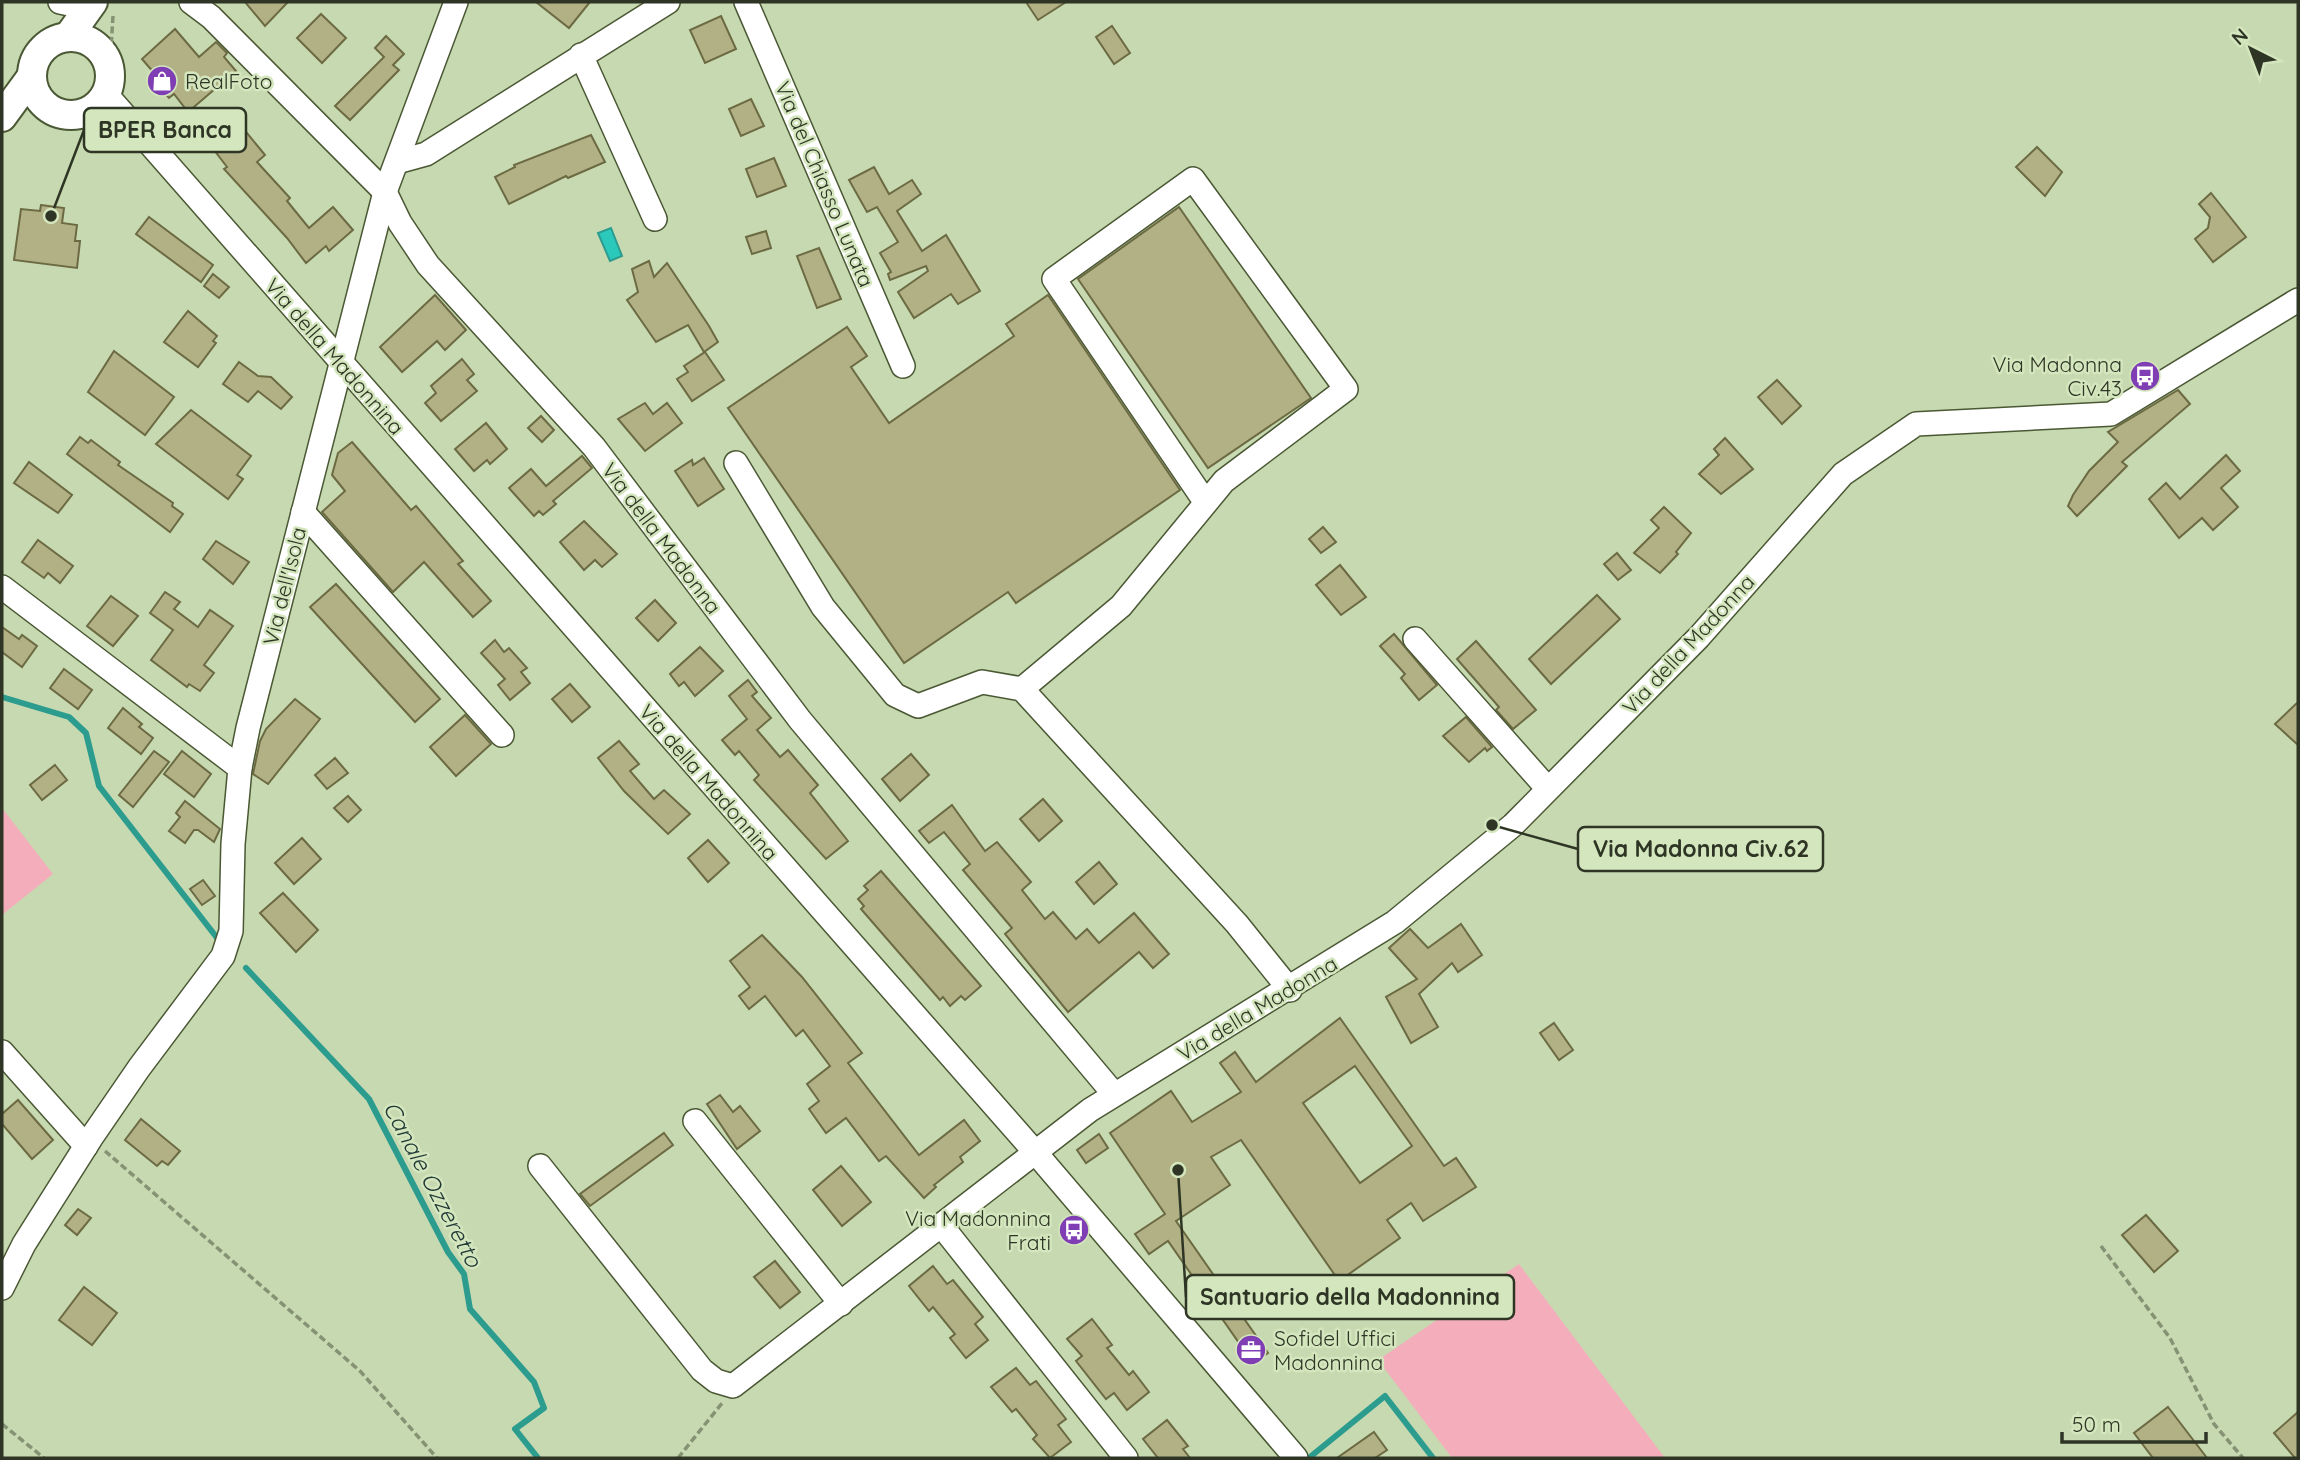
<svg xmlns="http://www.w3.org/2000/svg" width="2300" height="1460" viewBox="0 0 2300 1460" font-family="Quicksand,sans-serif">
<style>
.green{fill:#f4aebb}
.water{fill:#2bc8bc;stroke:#2c9c8f;stroke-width:2}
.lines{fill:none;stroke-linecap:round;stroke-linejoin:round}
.stream{stroke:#2c9c8f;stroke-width:6}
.building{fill:#b2b186;stroke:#6c6a42;stroke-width:2;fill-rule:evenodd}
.minor-casing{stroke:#4a5834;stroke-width:26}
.major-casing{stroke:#4a5834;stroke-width:32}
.path{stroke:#859274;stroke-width:3.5;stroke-dasharray:7 3.5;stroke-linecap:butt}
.minor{stroke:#fff;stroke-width:23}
.major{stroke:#fff;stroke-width:28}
.labels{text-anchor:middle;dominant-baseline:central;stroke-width:5;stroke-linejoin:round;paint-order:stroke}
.poi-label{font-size:21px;fill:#2e3525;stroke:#d4e6bd;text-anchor:start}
.street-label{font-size:21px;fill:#2e3525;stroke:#d4e6bd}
.water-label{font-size:23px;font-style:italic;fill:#223a37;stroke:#d4e6bd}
.leader{fill:none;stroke:#2e3525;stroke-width:2.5}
.callout-dot{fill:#2e3525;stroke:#d4e6bd;stroke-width:2.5}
.callout{fill:#d4e6bd;stroke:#2e3525;stroke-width:2.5}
.callout-label{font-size:23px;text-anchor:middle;font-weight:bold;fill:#2e3525}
</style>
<rect width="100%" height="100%" fill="#c7d9b0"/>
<g class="green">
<path d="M 2,808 L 53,874 L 2,915 Z"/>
<path d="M 1519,1264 L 1665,1458 L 1452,1458 L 1378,1360 Z"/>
</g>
<path class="water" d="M 611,228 L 622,256 L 610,261 L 598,233 Z"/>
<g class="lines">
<g class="stream">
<path d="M 2,697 L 69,717 L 86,733 L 99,786 L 221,943"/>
<path d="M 246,968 L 369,1099 L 448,1252 L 464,1274 L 470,1309 L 534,1382 L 544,1408 L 515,1429 L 538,1458"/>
<path d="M 1310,1457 L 1385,1396 L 1433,1458"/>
</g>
</g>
<g class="building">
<path d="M 245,2 L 288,2 L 265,26 Z"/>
<path d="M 536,2 L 590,2 L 569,28 Z"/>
<path d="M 1026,2 L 1066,2 L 1038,20 Z"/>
<path d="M 321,14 L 346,38 L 322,63 L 297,38 Z"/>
<path d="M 721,16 L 736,49 L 705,63 L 690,30 Z"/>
<path d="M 1112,26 L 1130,53 L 1114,64 L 1096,37 Z"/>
<path d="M 175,29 L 199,57 L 216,42 L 227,53 L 224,57 L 236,71 L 188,112 L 174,94 L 169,98 L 151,78 L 155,74 L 142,59 Z"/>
<path d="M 386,36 L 404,54 L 393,65 L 399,70 L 350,120 L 335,106 L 384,57 L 375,48 Z"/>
<path d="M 751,99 L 764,126 L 741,136 L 729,109 Z"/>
<path d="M 242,127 L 265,155 L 257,162 L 290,198 L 287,201 L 309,228 L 333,207 L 353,230 L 329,251 L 326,246 L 306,263 L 287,238 L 224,169 L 227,167 L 214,150 Z"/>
<path d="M 591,135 L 605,162 L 568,178 L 566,176 L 509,204 L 495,177 L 515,167 L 514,165 Z"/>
<path d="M 2037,147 L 2062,172 L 2045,196 L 2016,167 Z"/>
<path d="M 774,158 L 786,186 L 757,197 L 746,169 Z"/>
<path d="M 874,167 L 889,194 L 912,180 L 921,194 L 897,211 L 922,251 L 946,235 L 980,291 L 958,304 L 951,294 L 914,318 L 898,292 L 928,271 L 926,266 L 890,280 L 888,274 L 891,272 L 880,253 L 898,242 L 877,207 L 867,212 L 849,180 Z"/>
<path d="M 2211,193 L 2246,237 L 2213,262 L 2195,239 L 2208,228 L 2210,217 L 2199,204 Z"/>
<path d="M 41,205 L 64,208 L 62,223 L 77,225 L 75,241 L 80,241 L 77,268 L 14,260 L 21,209 L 40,211 Z"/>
<path d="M 1179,207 L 1311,398 L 1208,468 L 1078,279 Z"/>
<path d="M 149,217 L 213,265 L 201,282 L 136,234 Z"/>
<path d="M 766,231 L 771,248 L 752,254 L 746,237 Z"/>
<path d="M 819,248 L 841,299 L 817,308 L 797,256 Z"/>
<path d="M 649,261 L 654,277 L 667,263 L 709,326 L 718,342 L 704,352 L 688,325 L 656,342 L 627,300 L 638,292 L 632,269 Z"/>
<path d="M 213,274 L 229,287 L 219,298 L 204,286 Z"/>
<path d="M 435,295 L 466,330 L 445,350 L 437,341 L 402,372 L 380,347 Z"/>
<path d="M 1048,295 L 1180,490 L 1016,603 L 1008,592 L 904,663 L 728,408 L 847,327 L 867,356 L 851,367 L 889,423 L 1014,336 L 1006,324 Z"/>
<path d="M 188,311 L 217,336 L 213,341 L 216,343 L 198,367 L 164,342 Z"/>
<path d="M 114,351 L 174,397 L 145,435 L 88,392 Z"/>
<path d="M 705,352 L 724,380 L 692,401 L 677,379 L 688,372 L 684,366 Z"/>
<path d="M 462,359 L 474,374 L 467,380 L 477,391 L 441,421 L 425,403 L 436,393 L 431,386 Z"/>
<path d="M 239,362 L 258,376 L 271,377 L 292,397 L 281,409 L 258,391 L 248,402 L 223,384 Z"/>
<path d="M 1777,380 L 1801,406 L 1782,424 L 1758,397 Z"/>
<path d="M 2178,390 L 2190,404 L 2122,462 L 2127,466 L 2077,516 L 2068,506 L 2073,495 L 2089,471 L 2118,442 L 2108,432 Z"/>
<path d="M 645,403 L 653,414 L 667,403 L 682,423 L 645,451 L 618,419 Z"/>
<path d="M 191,410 L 251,456 L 237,475 L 243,479 L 228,499 L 156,444 Z"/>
<path d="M 541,416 L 554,430 L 542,442 L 528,428 Z"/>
<path d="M 486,423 L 507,449 L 490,464 L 487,460 L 474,471 L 455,449 Z"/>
<path d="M 80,437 L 88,443 L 91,440 L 120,462 L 118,465 L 173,503 L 172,506 L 183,514 L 170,532 L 67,454 Z"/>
<path d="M 1725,438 L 1753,469 L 1721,494 L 1699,474 L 1719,455 L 1714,449 Z"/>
<path d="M 352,442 L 411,510 L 416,506 L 463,561 L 458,564 L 491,601 L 473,617 L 424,562 L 393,592 L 322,512 L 345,491 L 332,475 L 338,453 Z"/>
<path d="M 2226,455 L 2240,471 L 2221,488 L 2238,507 L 2213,530 L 2202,518 L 2179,538 L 2149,499 L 2166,483 L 2180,499 Z"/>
<path d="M 582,456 L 592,468 L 553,501 L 556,504 L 543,515 L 539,511 L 534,516 L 509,488 L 531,469 L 546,486 Z"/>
<path d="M 704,458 L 724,489 L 698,506 L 675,471 L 692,460 L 693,465 Z"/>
<path d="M 29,462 L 72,495 L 58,513 L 14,483 Z"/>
<path d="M 1664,507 L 1691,533 L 1676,552 L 1678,554 L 1660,573 L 1634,553 L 1659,528 L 1651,520 Z"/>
<path d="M 584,521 L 617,554 L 602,567 L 595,560 L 584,570 L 560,542 Z"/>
<path d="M 1323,527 L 1336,542 L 1321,553 L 1309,539 Z"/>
<path d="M 38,540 L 73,566 L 60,583 L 48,573 L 44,578 L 22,562 Z"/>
<path d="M 216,541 L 249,562 L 233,584 L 203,559 Z"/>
<path d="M 1617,553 L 1631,570 L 1618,580 L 1604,564 Z"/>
<path d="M 1340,565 L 1366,597 L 1341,615 L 1316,585 Z"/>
<path d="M 336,584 L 440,699 L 415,722 L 310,607 Z"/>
<path d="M 165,592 L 180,602 L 174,609 L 198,627 L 210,610 L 233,626 L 204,665 L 214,673 L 200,691 L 189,684 L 187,687 L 151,660 L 173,630 L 150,613 Z"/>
<path d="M 1597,595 L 1620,619 L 1551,684 L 1529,659 Z"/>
<path d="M 111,596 L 138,616 L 113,646 L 87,626 Z"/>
<path d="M 655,600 L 676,623 L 658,641 L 636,618 Z"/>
<path d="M 2,627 L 19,639 L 22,635 L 37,646 L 22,667 L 2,652 Z"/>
<path d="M 1394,634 L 1437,685 L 1419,700 L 1401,678 L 1405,674 L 1380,646 Z"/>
<path d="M 495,640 L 504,652 L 509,648 L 527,668 L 521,672 L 530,683 L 510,700 L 498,685 L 505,679 L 481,653 Z"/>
<path d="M 1476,641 L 1536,710 L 1513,729 L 1496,710 L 1499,707 L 1457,659 Z"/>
<path d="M 700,647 L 723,671 L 695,696 L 684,682 L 679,686 L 670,674 Z"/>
<path d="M 64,669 L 92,690 L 78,709 L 50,688 Z"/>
<path d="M 748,680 L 757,692 L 752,696 L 771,718 L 757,730 L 780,757 L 788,750 L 818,785 L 810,793 L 848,841 L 826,859 L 754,780 L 759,775 L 739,751 L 735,755 L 722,740 L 747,719 L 729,696 Z"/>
<path d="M 570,684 L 590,707 L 572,722 L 552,699 Z"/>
<path d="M 295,699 L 320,719 L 268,784 L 253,774 L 260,741 L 266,729 Z"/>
<path d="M 2298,702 L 2298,745 L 2275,724 Z"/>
<path d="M 123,708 L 142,724 L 139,727 L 153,738 L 141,754 L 108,728 Z"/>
<path d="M 465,715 L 491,744 L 456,776 L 430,747 Z"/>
<path d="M 1466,717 L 1492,747 L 1487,751 L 1485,748 L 1469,762 L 1443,736 Z"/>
<path d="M 619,741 L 639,764 L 630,771 L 654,799 L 664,790 L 690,814 L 668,834 L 624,791 L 598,758 Z"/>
<path d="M 154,751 L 169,762 L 133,807 L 119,795 Z"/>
<path d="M 182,751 L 211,774 L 194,797 L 164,774 Z"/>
<path d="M 911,754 L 929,775 L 900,801 L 882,779 Z"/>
<path d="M 335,758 L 348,773 L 327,789 L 315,775 Z"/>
<path d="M 55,765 L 67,780 L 42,800 L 30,785 Z"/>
<path d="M 348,796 L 361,810 L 348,822 L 334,808 Z"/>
<path d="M 1043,799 L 1062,821 L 1039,841 L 1020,819 Z"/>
<path d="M 185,801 L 220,829 L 214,842 L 198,830 L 194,830 L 185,843 L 169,831 L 180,817 L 176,813 Z"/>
<path d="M 952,805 L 985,851 L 997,842 L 1031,882 L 1022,890 L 1045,919 L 1053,912 L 1076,939 L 1087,929 L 1099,943 L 1134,913 L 1169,954 L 1153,968 L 1139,952 L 1068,1012 L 1005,934 L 1012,928 L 963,870 L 970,864 L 944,832 L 929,843 L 919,831 Z"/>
<path d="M 302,838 L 321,859 L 294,884 L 275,863 Z"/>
<path d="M 708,840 L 729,863 L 708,882 L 688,858 Z"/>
<path d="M 1099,862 L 1117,884 L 1094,904 L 1076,882 Z"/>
<path d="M 881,871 L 981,986 L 965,1000 L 961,996 L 950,1006 L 943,997 L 940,1000 L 861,909 L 864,906 L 858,899 L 868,890 L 864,886 Z"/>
<path d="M 203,880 L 215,896 L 202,905 L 190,889 Z"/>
<path d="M 283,893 L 318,930 L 296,952 L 260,913 Z"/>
<path d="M 1461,924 L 1482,955 L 1458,972 L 1452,963 L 1419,994 L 1438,1027 L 1411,1043 L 1386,997 L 1417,979 L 1389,948 L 1410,929 L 1428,948 Z"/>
<path d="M 762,935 L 802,977 L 862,1053 L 848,1063 L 919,1155 L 964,1120 L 980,1141 L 960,1157 L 963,1162 L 934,1185 L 936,1187 L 924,1198 L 886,1156 L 879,1161 L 846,1118 L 826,1133 L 809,1109 L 819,1101 L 807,1084 L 830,1066 L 803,1030 L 796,1036 L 765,996 L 749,1009 L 739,996 L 750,987 L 730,961 Z"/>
<path d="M 1340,1018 L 1444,1166 L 1456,1158 L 1476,1187 L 1423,1221 L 1411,1203 L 1387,1220 L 1400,1238 L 1339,1281 L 1241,1140 L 1211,1157 L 1230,1185 L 1176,1221 L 1268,1353 L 1253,1363 L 1168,1241 L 1149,1254 L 1135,1234 L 1165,1214 L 1110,1133 L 1171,1091 L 1192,1122 L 1241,1092 L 1220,1063 L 1235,1052 L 1256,1082 ZM 1355,1066 L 1412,1146 L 1360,1183 L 1303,1103 Z"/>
<path d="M 1554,1023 L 1573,1050 L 1559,1060 L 1540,1033 Z"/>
<path d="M 720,1095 L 733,1112 L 740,1106 L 760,1131 L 737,1149 L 707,1104 Z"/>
<path d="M 18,1100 L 53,1140 L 32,1159 L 2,1124 L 2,1114 Z"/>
<path d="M 141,1119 L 180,1151 L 168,1165 L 162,1161 L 157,1166 L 125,1140 Z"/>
<path d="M 664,1133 L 673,1145 L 590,1206 L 580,1194 Z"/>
<path d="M 1099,1134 L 1108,1148 L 1086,1163 L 1077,1150 Z"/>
<path d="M 841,1166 L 871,1202 L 842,1226 L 813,1190 Z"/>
<path d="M 78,1209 L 91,1218 L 77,1235 L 65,1225 Z"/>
<path d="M 2146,1215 L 2178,1251 L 2154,1272 L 2122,1235 Z"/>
<path d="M 775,1261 L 800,1292 L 780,1308 L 754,1277 Z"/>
<path d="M 933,1266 L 947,1284 L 953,1280 L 983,1317 L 975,1324 L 988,1340 L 966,1358 L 950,1338 L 955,1334 L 933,1307 L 929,1311 L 909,1286 Z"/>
<path d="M 84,1287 L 117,1313 L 92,1345 L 59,1320 Z"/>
<path d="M 1092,1319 L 1112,1345 L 1107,1348 L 1129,1375 L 1133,1371 L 1149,1392 L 1127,1410 L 1114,1393 L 1106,1399 L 1076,1361 L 1082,1356 L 1067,1339 Z"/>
<path d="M 1016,1368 L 1030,1385 L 1036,1381 L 1066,1419 L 1058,1425 L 1071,1442 L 1050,1458 L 1033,1439 L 1037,1435 L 1016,1409 L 1012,1412 L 991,1387 Z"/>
<path d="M 2168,1407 L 2207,1458 L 2153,1458 L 2134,1433 Z"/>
<path d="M 2298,1412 L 2298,1458 L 2295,1458 L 2274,1433 Z"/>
<path d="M 1167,1420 L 1188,1446 L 1183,1449 L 1190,1458 L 1158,1458 L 1143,1439 Z"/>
<path d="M 1374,1432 L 1387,1450 L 1375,1458 L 1337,1458 Z"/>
</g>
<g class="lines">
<g class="minor-casing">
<g id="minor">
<path d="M 60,2 L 88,8"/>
<path d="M 191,2 L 211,17 L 385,192 L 400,223 L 428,265 L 594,447 L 800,720 L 1114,1094"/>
<path d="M 746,2 L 903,366"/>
<path d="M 581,55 L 655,219"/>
<path d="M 106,94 L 1035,1152 L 1296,1458"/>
<path d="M 397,162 L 426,154 L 668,2"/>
<path d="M 736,463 L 823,607 L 895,695 L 918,706 L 982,682 L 1022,689 L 1237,924 L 1290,990"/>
<path d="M 303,512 L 502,735"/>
<path d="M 2,587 L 240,768"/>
<path d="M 1415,639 L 1548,789"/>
<path d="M 1022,689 L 1121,606 L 1224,481 L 1346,389 L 1193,179 L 1054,279 L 1206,503"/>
<path d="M 2,1052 L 86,1146"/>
<path d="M 695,1121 L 841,1304"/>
<path d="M 540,1166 L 702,1370 L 716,1381 L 733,1386 L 1090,1110 L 1395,922 L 1513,825 L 1699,637 L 1843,474 L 1916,424 L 2111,414 L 2298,300"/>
<path d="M 941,1225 L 1126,1458"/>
<path d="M 2,1288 L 24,1244 L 91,1138 L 139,1068 L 223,956 L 231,931 L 233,844 L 240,768 L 248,728 L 385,192 L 456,2"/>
</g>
</g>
<g class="major-casing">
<g id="major">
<circle cx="71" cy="76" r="39"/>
<path d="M 68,37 L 93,2"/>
<path d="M 2,117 L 32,76"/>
</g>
</g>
<g class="path">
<path d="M 113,16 L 111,48 L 122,80"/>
<path d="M 105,1151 L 360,1371 L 437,1458"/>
<path d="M 2101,1246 L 2170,1338 L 2214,1424 L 2243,1458"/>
<path d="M 2,1424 L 44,1458"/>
<path d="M 678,1458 L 723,1402"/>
</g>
<use href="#minor" class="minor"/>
<use href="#major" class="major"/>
</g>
<defs>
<g id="shop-disc" transform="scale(1.575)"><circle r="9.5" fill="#7f3eb3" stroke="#d4e6bd"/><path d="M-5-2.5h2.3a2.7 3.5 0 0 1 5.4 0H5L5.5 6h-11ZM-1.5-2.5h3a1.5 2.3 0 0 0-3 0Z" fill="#fff"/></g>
<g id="bus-disc" transform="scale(1.575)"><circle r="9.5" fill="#7f3eb3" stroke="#d4e6bd"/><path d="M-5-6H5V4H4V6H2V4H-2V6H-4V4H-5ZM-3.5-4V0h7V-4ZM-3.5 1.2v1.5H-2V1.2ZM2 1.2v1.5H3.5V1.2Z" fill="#fff"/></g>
<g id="office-disc" transform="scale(1.575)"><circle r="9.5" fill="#7f3eb3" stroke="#d4e6bd"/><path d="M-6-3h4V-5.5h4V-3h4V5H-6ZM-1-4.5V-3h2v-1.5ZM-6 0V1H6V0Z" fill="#fff"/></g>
</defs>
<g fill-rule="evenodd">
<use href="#shop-disc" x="162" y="81"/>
<use href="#bus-disc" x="2145" y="376"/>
<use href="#bus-disc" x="1074" y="1230"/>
<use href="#office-disc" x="1251" y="1350"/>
</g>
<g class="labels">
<g class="poi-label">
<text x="185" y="81">RealFoto</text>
<text x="2122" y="364" text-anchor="end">Via Madonna<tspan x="2122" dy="24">Civ.43</tspan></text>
<text x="1051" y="1218" text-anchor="end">Via Madonnina<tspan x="1051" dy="24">Frati</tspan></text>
<text x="1274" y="1338">Sofidel Uffici<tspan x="1274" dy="24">Madonnina</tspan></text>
</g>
<g class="street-label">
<text transform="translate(825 184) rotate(67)">Via del Chiasso Lunata</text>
<text transform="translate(335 356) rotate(49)">Via della Madonnina</text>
<text transform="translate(662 538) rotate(53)">Via della Madonna</text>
<text transform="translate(284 586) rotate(-76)">Via dell'Isola</text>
<text transform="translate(1688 644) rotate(-47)">Via della Madonna</text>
<text transform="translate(709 782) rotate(49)">Via della Madonnina</text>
<text transform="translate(1257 1008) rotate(-31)">Via della Madonna</text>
</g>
<g class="water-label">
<text transform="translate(433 1184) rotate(62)">Canale Ozzeretto</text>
</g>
</g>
<path class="leader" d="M51 216L84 130M1492 825L1578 849M1178 1170L1186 1297"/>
<g class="callout-dot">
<circle cx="51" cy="216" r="7"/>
<circle cx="1492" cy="825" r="7"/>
<circle cx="1178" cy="1170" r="7"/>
</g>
<g class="callout">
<rect x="84" y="108" width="162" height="44" rx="7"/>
<rect x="1578" y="827" width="245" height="44" rx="7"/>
<rect x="1186" y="1275" width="328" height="44" rx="7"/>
</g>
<g class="callout-label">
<text x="165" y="138">BPER Banca</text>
<text x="1701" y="857">Via Madonna Civ.62</text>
<text x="1350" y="1305">Santuario della Madonnina</text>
</g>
<rect width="2300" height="1460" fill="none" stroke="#2e3525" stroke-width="7"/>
<g transform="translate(2251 49) rotate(318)" stroke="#d4e6bd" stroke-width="5" paint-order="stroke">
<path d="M0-5L12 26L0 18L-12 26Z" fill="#2e3525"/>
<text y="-10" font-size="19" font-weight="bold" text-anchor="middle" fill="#2e3525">N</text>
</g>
<path d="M2062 1432v10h144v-10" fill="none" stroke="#2e3525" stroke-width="3.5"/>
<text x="2072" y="1432" font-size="21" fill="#2e3525" stroke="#d4e6bd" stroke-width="5" paint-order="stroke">50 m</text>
</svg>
